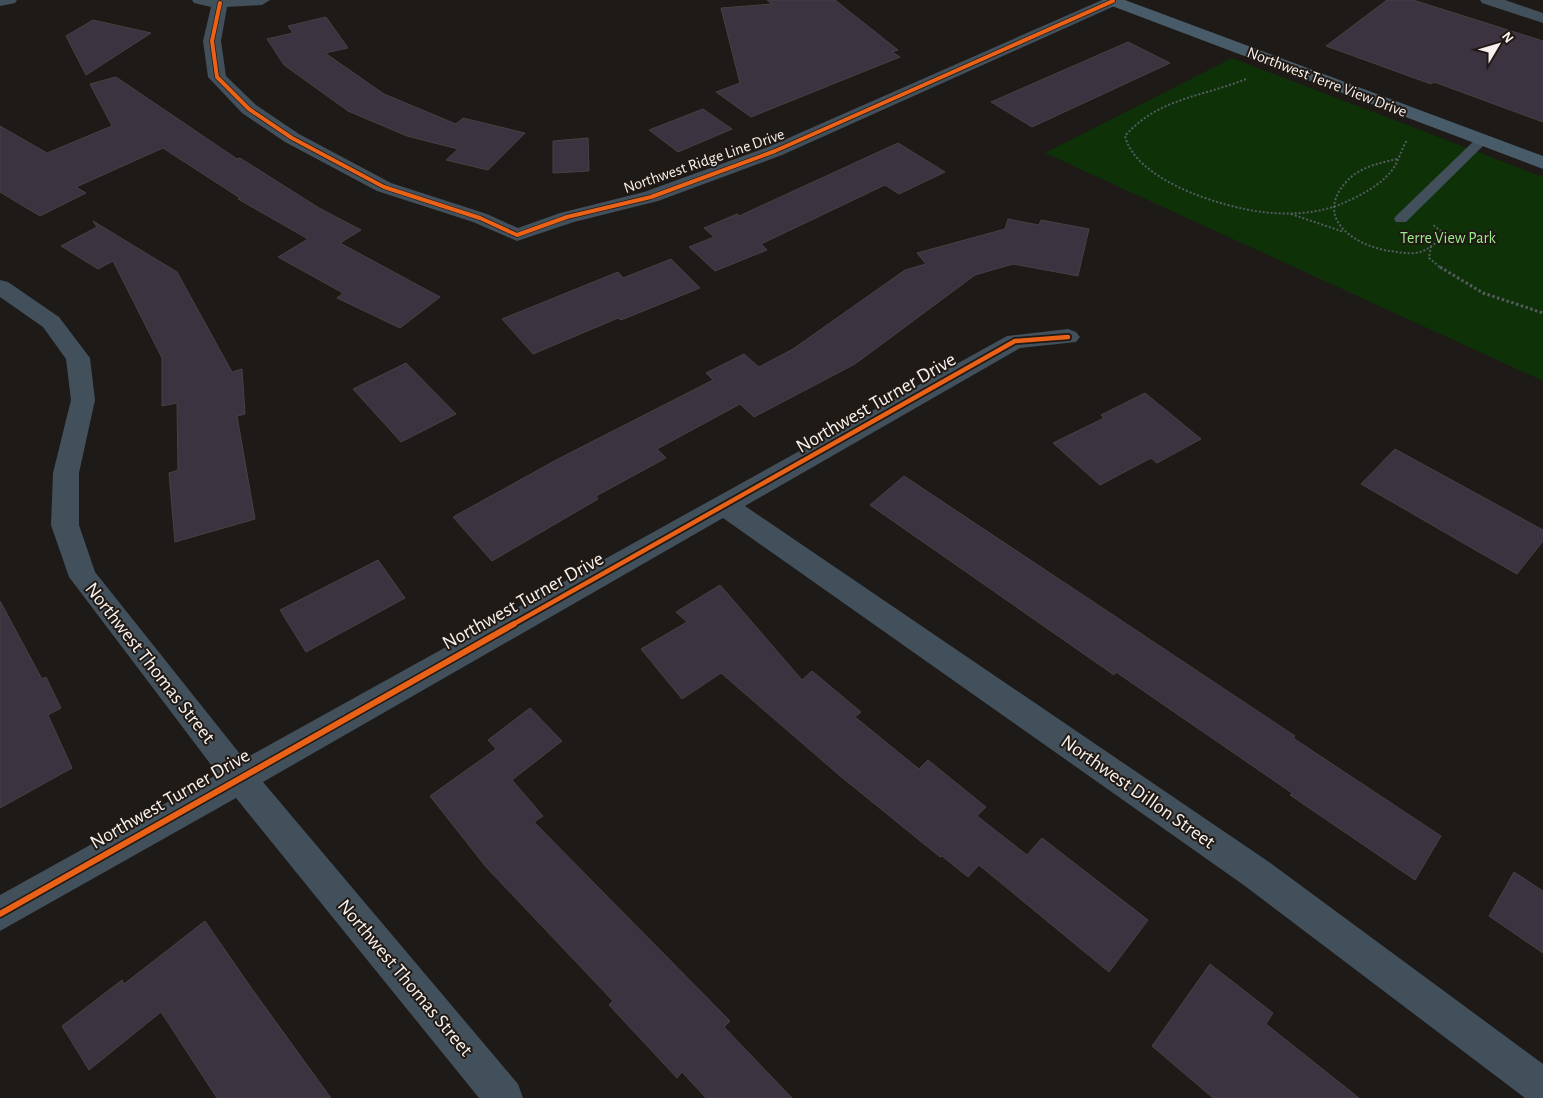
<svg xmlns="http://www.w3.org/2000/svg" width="1543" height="1098" viewBox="0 0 1543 1098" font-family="'Alegreya Sans',sans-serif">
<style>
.green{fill:#0e3107}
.building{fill:#3b3340;stroke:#454243}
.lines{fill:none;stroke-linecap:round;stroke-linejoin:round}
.path-far1{stroke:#545c62;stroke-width:2;stroke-dasharray:2 2;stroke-linecap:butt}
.path{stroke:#545c62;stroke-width:3;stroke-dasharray:2.5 2.5;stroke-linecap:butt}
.lane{fill:#42505b;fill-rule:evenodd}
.street{fill:#42505b;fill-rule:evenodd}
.secondary{fill:#485b69;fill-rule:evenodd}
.cycleway-far2-casing{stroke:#211914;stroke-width:5.5}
.cycleway-far1-casing{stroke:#211914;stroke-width:8}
.cycleway-casing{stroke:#211914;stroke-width:9}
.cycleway-far2{stroke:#ea6118;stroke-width:4}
.cycleway-far1{stroke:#ea6118;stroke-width:4.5}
.cycleway{stroke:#ea6118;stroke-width:6}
.labels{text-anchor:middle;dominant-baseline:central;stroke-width:4;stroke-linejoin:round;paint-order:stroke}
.far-street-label{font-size:16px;fill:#f7f1ed;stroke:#211914}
.far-park-label{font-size:16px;fill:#98ec8a;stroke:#211914}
.street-label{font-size:20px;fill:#f7f1ed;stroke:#211914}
</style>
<rect width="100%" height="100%" fill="#1e1a17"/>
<path class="green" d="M 1232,58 L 1543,177 L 1543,381 L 1045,153 Z"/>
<g class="building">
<path d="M 767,0 L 835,0 L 898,50 L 892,52 L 900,57 L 751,117 L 716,92 L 740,83 L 721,8 L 772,4 Z"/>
<path d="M 1387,0 L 1413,0 L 1543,41 L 1543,122 L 1434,82 L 1431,84 L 1326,46 Z"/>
<path d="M 326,17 L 348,48 L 325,53 L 384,94 L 456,124 L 463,118 L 525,133 L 488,170 L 446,160 L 458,149 L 407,136 L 348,111 L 284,65 L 267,39 L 293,33 L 288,26 Z"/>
<path d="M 93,20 L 151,33 L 86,75 L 66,36 Z"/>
<path d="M 1128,42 L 1170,63 L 1032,127 L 991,102 Z"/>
<path d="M 116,77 L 237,159 L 240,158 L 319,208 L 361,230 L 340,243 L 440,297 L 400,328 L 337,298 L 343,293 L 278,257 L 308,239 L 238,199 L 240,198 L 163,148 L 76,187 L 86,193 L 40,216 L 0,192 L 0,126 L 47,153 L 112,126 L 90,84 Z"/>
<path d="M 703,109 L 732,129 L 678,152 L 649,130 Z"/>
<path d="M 588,138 L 589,171 L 553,173 L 553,141 Z"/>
<path d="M 898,143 L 945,172 L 899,194 L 885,185 L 761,244 L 767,250 L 715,271 L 689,247 L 714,237 L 704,228 L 737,214 L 739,216 Z"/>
<path d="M 1008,219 L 1039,225 L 1041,220 L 1089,229 L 1078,276 L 1013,264 L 975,275 L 855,364 L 754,417 L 740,404 L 657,449 L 666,458 L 596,496 L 598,499 L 492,561 L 453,517 L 558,459 L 713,380 L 706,373 L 744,354 L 759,367 L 793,349 L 905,270 L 926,264 L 917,253 L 1005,229 Z"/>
<path d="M 93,221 L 177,272 L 232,372 L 242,369 L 245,414 L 237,416 L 255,519 L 175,542 L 169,473 L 178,470 L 177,403 L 162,406 L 162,358 L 113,261 L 98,269 L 61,246 L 97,227 Z"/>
<path d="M 671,259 L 700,288 L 621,320 L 618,318 L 533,354 L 502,319 L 618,272 L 623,278 Z"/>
<path d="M 406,363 L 456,414 L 401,442 L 353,389 Z"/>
<path d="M 1145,393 L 1201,439 L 1157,463 L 1151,458 L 1100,485 L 1053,443 L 1104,418 L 1101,415 Z"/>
<path d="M 1395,449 L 1543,530 L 1543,541 L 1517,574 L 1361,484 Z"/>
<path d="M 904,476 L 1295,736 L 1293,738 L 1441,836 L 1415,880 L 1290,795 L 1292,793 L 1116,672 L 1114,675 L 870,505 Z"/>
<path d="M 378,560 L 405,598 L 306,652 L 280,610 Z"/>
<path d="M 720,585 L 802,680 L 812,671 L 861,712 L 855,717 L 919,769 L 928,760 L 986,807 L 977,816 L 1027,855 L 1042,838 L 1148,920 L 1109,972 L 979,865 L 968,877 L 942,856 L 940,857 L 839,775 L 721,673 L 682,699 L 641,649 L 687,622 L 676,612 Z"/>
<path d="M 0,601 L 42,679 L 46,677 L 61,708 L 48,715 L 72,768 L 0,808 Z"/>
<path d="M 530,708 L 562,741 L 512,780 L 543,816 L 534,822 L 730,1021 L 724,1027 L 792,1098 L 706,1098 L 682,1072 L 677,1078 L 609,1005 L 613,1001 L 486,867 L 430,796 L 496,749 L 488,740 Z"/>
<path d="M 1514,872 L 1543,891 L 1543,953 L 1489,916 Z"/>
<path d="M 205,921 L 252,989 L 331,1098 L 217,1098 L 161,1012 L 89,1070 L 62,1026 L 122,980 L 124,984 Z"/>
<path d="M 1210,964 L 1273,1013 L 1266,1024 L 1359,1098 L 1213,1098 L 1152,1046 Z"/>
</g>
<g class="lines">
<g class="path-far1">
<path d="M 1246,79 C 1202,97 1158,98 1125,136 C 1136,181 1222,207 1262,212 C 1288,215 1317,214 1341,204 C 1360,196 1386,183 1396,164 C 1400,156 1402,148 1407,140"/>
<path d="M 1397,159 C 1380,163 1360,167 1348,180 C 1312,217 1353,245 1389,251 C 1399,252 1410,255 1420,252 C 1430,249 1438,241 1445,234 L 1433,225"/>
<path d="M 1291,214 L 1344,232"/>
<path d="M 1431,246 L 1429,258 L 1442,269"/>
</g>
<path class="path" d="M 1440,267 L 1483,293 L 1543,313"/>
<path class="lane" d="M 1482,136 L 1486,137 L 1488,140 L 1486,143 L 1406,222 L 1396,222 L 1394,219 L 1396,216 L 1478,137 Z"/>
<g class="street">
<path d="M 0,0 L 17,0 L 15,3 L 0,6 Z"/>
<path d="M 192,0 L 270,0 L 262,5 L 227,7 L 221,41 L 226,76 L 256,105 L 299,134 L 391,183 L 487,214 L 518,228 L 560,213 L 644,192 L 768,147 L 1102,0 L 1121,1 L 1119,4 L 782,155 L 658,201 L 574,222 L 517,241 L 473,222 L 377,191 L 285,142 L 242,113 L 208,77 L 203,41 L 211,7 L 194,3 Z"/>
<path d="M 1480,0 L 1505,0 L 1543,13 L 1543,23 L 1482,3 Z"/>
<path d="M 0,280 L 8,282 L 59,317 L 90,358 L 95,400 L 79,473 L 79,525 L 95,572 L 244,759 L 1007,336 L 1068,329 L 1076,332 L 1080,337 L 1076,342 L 1020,348 L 745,506 L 1269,862 L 1543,1064 L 1543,1098 L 1525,1098 L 1245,886 L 723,518 L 263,782 L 518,1084 L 523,1098 L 479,1098 L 236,798 L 0,931 L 0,895 L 218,774 L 69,577 L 51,525 L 53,473 L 71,400 L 66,359 L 43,327 L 0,297 Z"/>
</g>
<path class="secondary" d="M 1102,0 L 1125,0 L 1543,156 L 1543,169 L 1104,3 Z"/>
<g class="cycleway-far2-casing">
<path id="cycleway-far2" d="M 220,3 L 212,41 L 217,77 L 249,109 L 292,138 L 384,187 L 480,218 L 517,235 L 567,217 L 651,197 L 775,151 L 1113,1"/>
</g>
<g class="cycleway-far1-casing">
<path id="cycleway-far1" d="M 512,625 L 1015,341 L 1068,337"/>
</g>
<g class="cycleway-casing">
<path id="cycleway" d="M 0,914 L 514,624"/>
</g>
<use href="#cycleway-far2" class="cycleway-far2"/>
<use href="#cycleway-far1" class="cycleway-far1"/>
<use href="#cycleway" class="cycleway"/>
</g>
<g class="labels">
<g class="far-street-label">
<text transform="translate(1327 82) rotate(21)">Northwest Terre View Drive</text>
<text transform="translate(704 161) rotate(-19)">Northwest Ridge Line Drive</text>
</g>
<g class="far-park-label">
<text x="1448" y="238">Terre View Park</text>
</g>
<g class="street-label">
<text transform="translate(876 403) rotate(-30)">Northwest Turner Drive</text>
<text transform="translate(523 601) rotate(-29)">Northwest Turner Drive</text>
<text transform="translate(150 663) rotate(52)">Northwest Thomas Street</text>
<text transform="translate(1138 792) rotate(35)">Northwest Dillon Street</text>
<text transform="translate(170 799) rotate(-30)">Northwest Turner Drive</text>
<text transform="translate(405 978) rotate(50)">Northwest Thomas Street</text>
</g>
</g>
<g transform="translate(1498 45) rotate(52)" stroke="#211914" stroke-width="4" paint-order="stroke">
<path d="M0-4L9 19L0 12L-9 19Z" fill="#f7f1ed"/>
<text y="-8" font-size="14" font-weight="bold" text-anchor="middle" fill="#f7f1ed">N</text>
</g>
</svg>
